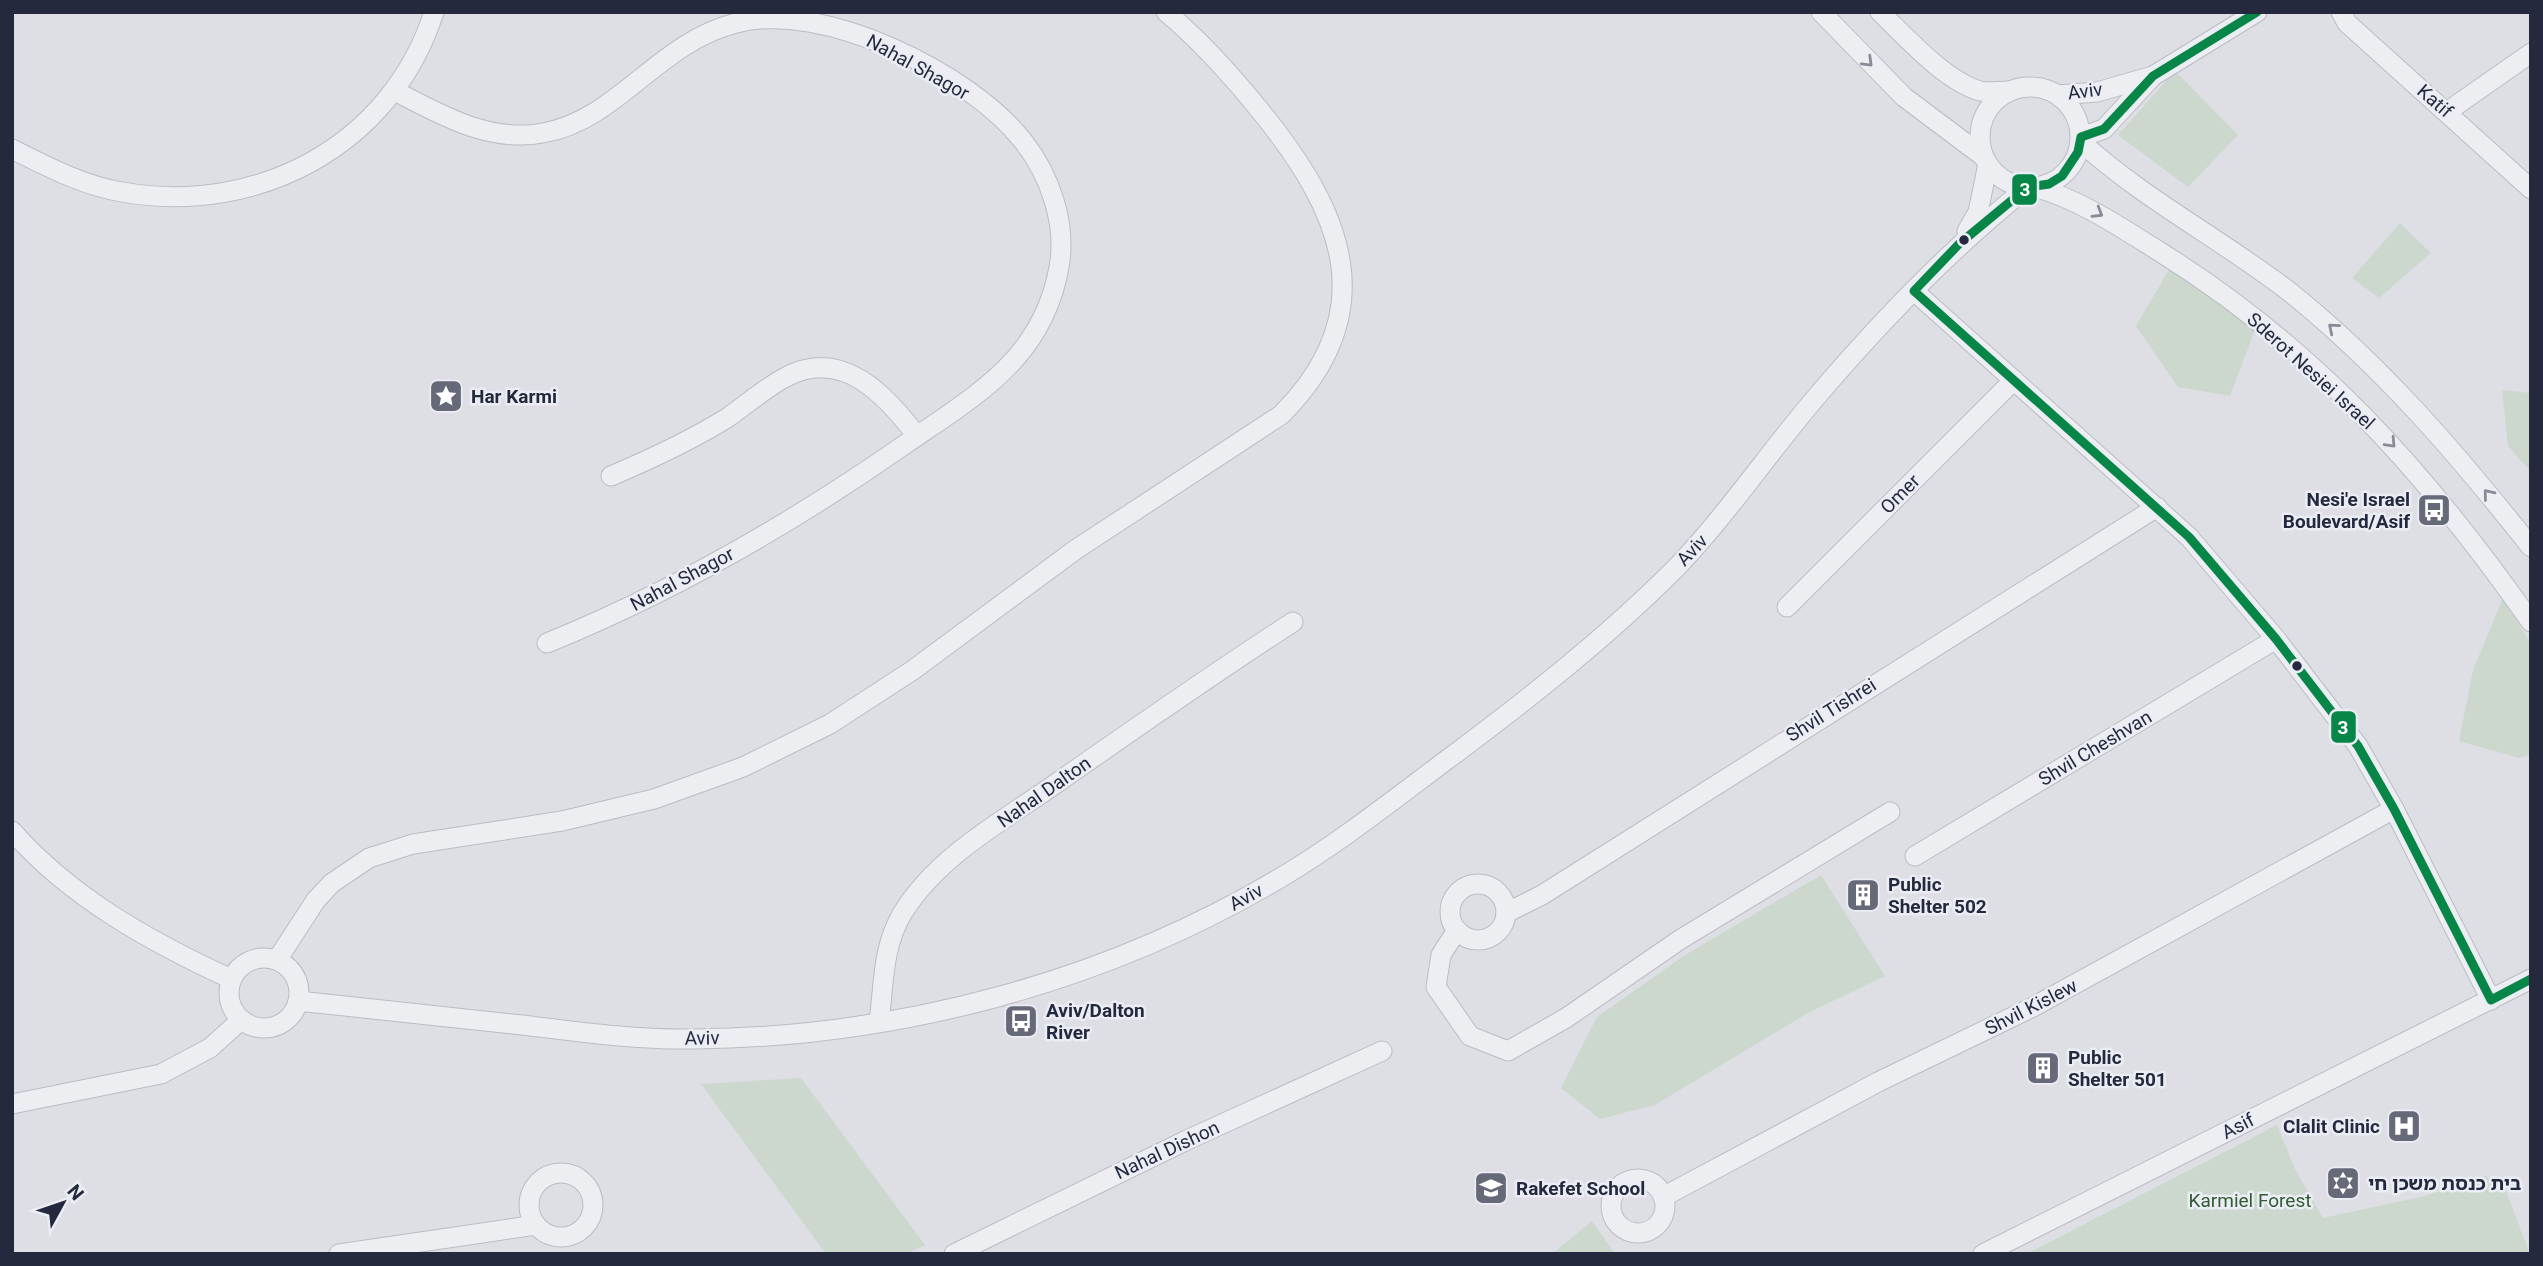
<svg xmlns="http://www.w3.org/2000/svg" width="2543" height="1266" viewBox="0 0 2543 1266" font-family="Roboto,'Noto Sans Hebrew',sans-serif">
<style>
.green{fill:#ccd8ce}
.lines{fill:none;stroke-linecap:round;stroke-linejoin:round}
.minor-casing{stroke:#bbbcc2;stroke-width:21}
.minor{stroke:#edeef1;stroke-width:19}
.bus-1-casing{stroke:#ebedf5;stroke-width:14}
.bus-1{stroke:#088647;stroke-width:9}
.oneway{stroke:#888c98}
.bus-dot{fill:#24293e;stroke:#ebedf5;stroke-width:2.5}
.labels{text-anchor:middle;dominant-baseline:central;stroke-width:5;stroke-linejoin:round;paint-order:stroke}
.street-label{font-size:19px;fill:#24293e;stroke:#ebedf5}
.poi-label{font-size:19px;font-weight:bold;fill:#24293e;stroke:#ebedf5;text-anchor:start}
.park-label{font-size:19px;fill:#315b30;stroke:#ebedf5}
.line-badge{stroke:#ebedf5;stroke-width:2.5}
.badge-label{font-size:19px;text-anchor:middle;font-weight:bold;fill:#fff}
</style>
<rect width="100%" height="100%" fill="#dedfe4"/>
<g class="green">
<path d="M 2175,71 L 2238,135 L 2188,187 L 2118,135 Z"/>
<path d="M 2400,223 L 2431,253 L 2379,298 L 2352,278 Z"/>
<path d="M 2174,261 L 2255,330 L 2230,396 L 2178,387 L 2136,326 Z"/>
<path d="M 2502,390 L 2531,393 L 2531,472 L 2508,446 Z"/>
<path d="M 2503,598 L 2531,644 L 2531,754 L 2519,758 L 2459,741 L 2473,670 Z"/>
<path d="M 1821,875 L 1885,976 L 1808,1013 L 1655,1105 L 1600,1119 L 1561,1088 L 1597,1017 L 1685,955 Z"/>
<path d="M 801,1078 L 925,1245 L 906,1254 L 826,1254 L 701,1084 Z"/>
<path d="M 2277,1125 L 2295,1169 L 2323,1218 L 2425,1196 L 2486,1176 L 2506,1191 L 2530,1254 L 2026,1254 Z"/>
<path d="M 1592,1221 L 1615,1254 L 1552,1254 Z"/>
</g>
<g class="lines">
<g class="minor-casing">
<g id="minor">
<path d="M 1821,12 L 1904,97 L 1984,157"/>
<path d="M 1880,12 C 1906,37 1945,81 1980,91 C 1989,93 1999,91 2008,91"/>
<path d="M 2341,12 L 2347,23 L 2531,189"/>
<circle cx="2030" cy="137" r="50"/>
<path d="M 395,91 C 441,115 489,143 543,133 C 618,120 657,43 736,23 C 822,0 970,73 1023,141 C 1050,175 1067,224 1059,267 C 1053,302 1038,333 1014,360 C 984,393 943,418 907,443 C 794,522 675,591 547,643"/>
<path d="M 2058,95 L 2097,92 L 2153,76 L 2257,12"/>
<path d="M 2448,111 L 2531,53"/>
<path d="M 2081,137 L 2104,129 L 2152,77"/>
<path d="M 2080,141 C 2143,199 2223,240 2291,293 C 2383,367 2458,455 2531,547"/>
<path d="M 12,149 C 46,166 84,186 122,192 C 257,216 391,146 434,12"/>
<path d="M 2035,187 C 2080,200 2117,225 2157,250 C 2315,348 2425,471 2531,622"/>
<path d="M 1967,231 L 1978,212 L 1988,164"/>
<path d="M 1914,291 L 2189,537 L 2276,639 L 2358,746 L 2394,809 L 2491,1000"/>
<path d="M 611,476 C 651,459 690,441 727,418 C 746,405 764,389 784,378 C 841,346 885,394 917,436"/>
<path d="M 1787,607 L 2014,380"/>
<path d="M 12,831 C 71,898 151,942 231,979"/>
<path d="M 1915,856 L 2276,639"/>
<circle cx="1478" cy="912" r="28"/>
<path d="M 1506,913 L 1542,895 L 2157,507"/>
<path d="M 1457,930 L 1441,955 L 1436,987 L 1470,1036 L 1508,1051 L 1566,1018 L 1681,939 L 1890,812"/>
<circle cx="264" cy="993" r="35"/>
<path d="M 277,960 L 316,900 L 332,883 L 369,858 L 413,844 L 562,821 L 654,799 L 743,767 L 830,724 L 913,670 L 1075,550 L 1281,415 C 1384,312 1343,213 1262,113 C 1233,77 1202,42 1166,12"/>
<path d="M 298,1001 C 373,1009 447,1017 522,1025 C 579,1032 637,1040 695,1039 C 899,1037 1105,982 1280,878 C 1339,843 1393,800 1448,759 C 1527,700 1605,639 1675,569 C 1727,515 1769,452 1818,395 C 1882,320 1951,248 2028,187"/>
<path d="M 879,1022 C 884,985 882,948 902,914 C 936,858 999,823 1051,787 C 1131,731 1211,675 1293,622"/>
<path d="M 12,1104 L 161,1074 L 210,1048 L 241,1020"/>
<circle cx="561" cy="1205" r="32"/>
<circle cx="1638" cy="1206" r="27"/>
<path d="M 1663,1197 L 1878,1082 L 2033,1007 L 2394,809"/>
<path d="M 339,1254 L 536,1225"/>
<path d="M 954,1254 L 1187,1140 L 1382,1051"/>
<path d="M 1983,1254 L 2531,979"/>
</g>
</g>
<use href="#minor" class="minor"/>
<g class="bus-1-casing">
<path id="bus-1" d="M 2257,12 L 2153,76 L 2104,129 L 2081,137 L 2078,152 L 2062,176 L 2049,184 L 2028,187 L 1959,244 L 1914,291 L 2189,537 L 2276,639 L 2358,746 L 2394,809 L 2491,1000 L 2531,979"/>
</g>
<use href="#bus-1" class="bus-1"/>
</g>
<defs><path id="oneway-chevron" d="M-2-3.5L2.5 0L-2 3.5" fill="none" stroke-width="1.6" stroke-linecap="round" stroke-linejoin="round" transform="scale(1.75)"/></defs>
<g class="oneway">
<use href="#oneway-chevron" transform="translate(1868 62) rotate(44)"/>
<use href="#oneway-chevron" transform="translate(2098 213) rotate(31)"/>
<use href="#oneway-chevron" transform="translate(2333 328) rotate(-140)"/>
<use href="#oneway-chevron" transform="translate(2391 443) rotate(47)"/>
<use href="#oneway-chevron" transform="translate(2488 494) rotate(-129)"/>
</g>
<defs>
<g id="sight-square" transform="scale(1.75)"><rect x="-9" y="-9" width="18" height="18" rx="4" fill="#656978" stroke="#ebedf5"/><path d="M0-6L1.8-2.2L6-1.7L2.9 1.2L3.7 5.4L0 3.3L-3.7 5.4L-2.9 1.2L-6-1.7L-1.8-2.2Z" fill="#fff"/></g>
<g id="bus-square" transform="scale(1.75)"><rect x="-9" y="-9" width="18" height="18" rx="4" fill="#656978" stroke="#ebedf5"/><path d="M-5-6H5V4H4V6H2V4H-2V6H-4V4H-5ZM-3.5-4V0h7V-4ZM-3.5 1.2v1.5H-2V1.2ZM2 1.2v1.5H3.5V1.2Z" fill="#fff"/></g>
<g id="building-square" transform="scale(1.75)"><rect x="-9" y="-9" width="18" height="18" rx="4" fill="#656978" stroke="#ebedf5"/><path d="M-4-6H4V6H1V3H-1V6H-4ZM-2.5-4.3h1.7v1.8h-1.7ZM.8-4.3h1.7v1.8H.8ZM-2.5-1h1.7V.8h-1.7ZM.8-1h1.7V.8H.8Z" fill="#fff"/></g>
<g id="hospital-square" transform="scale(1.75)"><rect x="-9" y="-9" width="18" height="18" rx="4" fill="#656978" stroke="#ebedf5"/><path d="M-5-5h3v3.5h4V-5h3V5h-3V1.5h-4V5h-3Z" fill="#fff"/></g>
<g id="synagogue-square" transform="scale(1.75)"><rect x="-9" y="-9" width="18" height="18" rx="4" fill="#656978" stroke="#ebedf5"/><path d="M0-6.5L5.6 3.2H-5.6ZM0 6.5L5.6-3.2H-5.6Z" fill="#fff"/></g>
<g id="school-square" transform="scale(1.75)"><rect x="-9" y="-9" width="18" height="18" rx="4" fill="#656978" stroke="#ebedf5"/><path d="M0-5L7-2L0 1L-7-2ZM-4 1L0 2.5L4 1V4Q0 6-4 4Z" fill="#fff"/></g>
</defs>
<g fill-rule="evenodd">
<use href="#sight-square" x="446" y="396"/>
<use href="#bus-square" x="2434" y="510"/>
<use href="#building-square" x="1863" y="895"/>
<use href="#bus-square" x="1021" y="1021"/>
<use href="#building-square" x="2043" y="1068"/>
<use href="#hospital-square" x="2404" y="1126"/>
<use href="#synagogue-square" x="2343" y="1183"/>
<use href="#school-square" x="1491" y="1188"/>
</g>
<g class="bus-dot">
<circle cx="1964" cy="240" r="6"/>
<circle cx="2297" cy="666" r="6"/>
</g>
<g class="labels">
<g class="street-label">
<text transform="translate(918 67) rotate(29)">Nahal Shagor</text>
<text transform="translate(2085 91) rotate(-7)">Aviv</text>
<text transform="translate(2435 101) rotate(41)">Katif</text>
<text transform="translate(2311 371) rotate(42)">Sderot Nesiei Israel</text>
<text transform="translate(1900 494) rotate(-45)">Omer</text>
<text transform="translate(1692 550) rotate(-47)">Aviv</text>
<text transform="translate(682 579) rotate(-28)">Nahal Shagor</text>
<text transform="translate(1831 710) rotate(-32)">Shvil Tishrei</text>
<text transform="translate(2095 748) rotate(-31)">Shvil Cheshvan</text>
<text transform="translate(1044 792) rotate(-35)">Nahal Dalton</text>
<text transform="translate(1246 897) rotate(-29)">Aviv</text>
<text transform="translate(2031 1007) rotate(-27)">Shvil Kislew</text>
<text transform="translate(702 1038) rotate(-1)">Aviv</text>
<text transform="translate(2238 1126) rotate(-27)">Asif</text>
<text transform="translate(1167 1150) rotate(-25)">Nahal Dishon</text>
</g>
<g class="poi-label">
<text x="471" y="396">Har Karmi</text>
<text x="2410" y="499" text-anchor="end">Nesi'e Israel<tspan x="2410" dy="22">Boulevard/Asif</tspan></text>
<text x="1888" y="884">Public<tspan x="1888" dy="22">Shelter 502</tspan></text>
<text x="1046" y="1010">Aviv/Dalton<tspan x="1046" dy="22">River</tspan></text>
<text x="2068" y="1057">Public<tspan x="2068" dy="22">Shelter 501</tspan></text>
<text x="2380" y="1126" text-anchor="end">Clalit Clinic</text>
<text x="2368" y="1183">בית כנסת משכן חי</text>
<text x="1516" y="1188">Rakefet School</text>
</g>
<g class="park-label">
<text x="2250" y="1200">Karmiel Forest</text>
</g>
</g>
<g class="line-badge">
<rect x="2011" y="173" width="27" height="33" rx="7" fill="#088647"/>
<rect x="2330" y="710" width="27" height="34" rx="7" fill="#088647"/>
</g>
<g class="badge-label">
<text x="2025" y="196">3</text>
<text x="2343" y="734">3</text>
</g>
<rect width="2543" height="1266" fill="none" stroke="#24293e" stroke-width="28"/>
<g transform="translate(63 1203) rotate(50)" stroke="#ebedf5" stroke-width="5" paint-order="stroke">
<path d="M0-5L12 26L0 18L-12 26Z" fill="#24293e"/>
<text y="-10" font-size="19" font-weight="bold" text-anchor="middle" fill="#24293e">N</text>
</g>
</svg>
